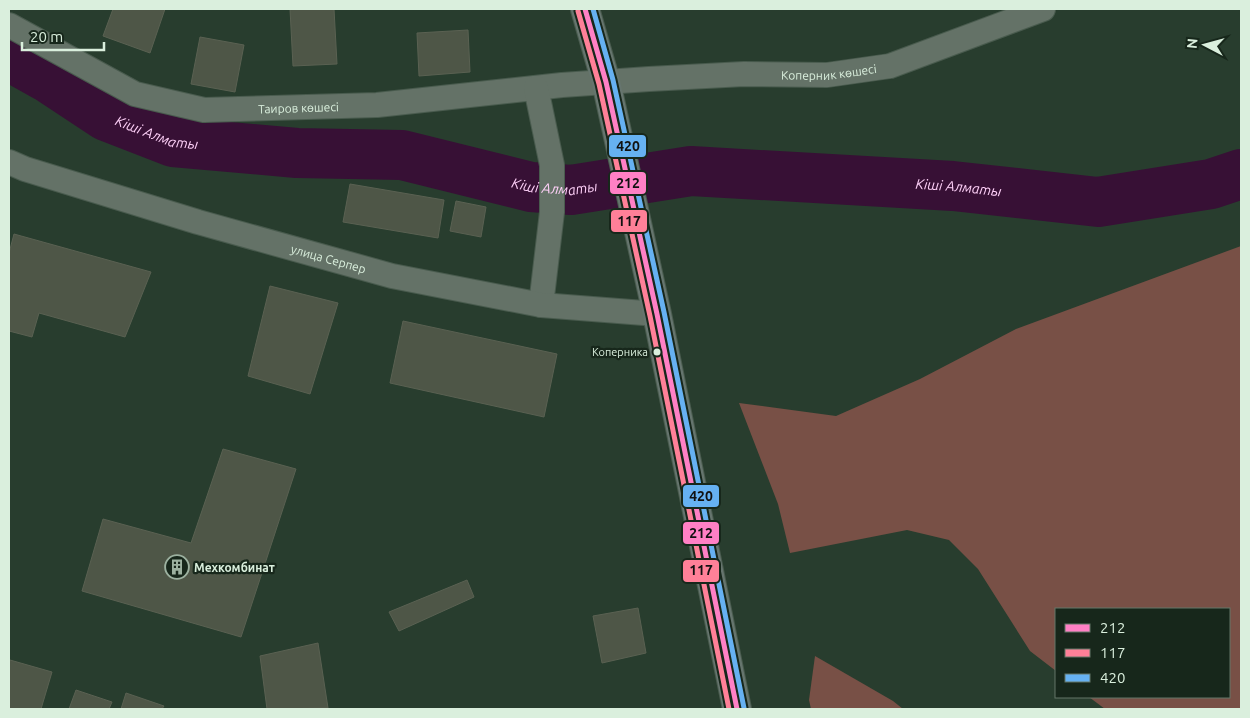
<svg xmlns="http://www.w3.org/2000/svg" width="1250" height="718" viewBox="0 0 1250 718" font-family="Ubuntu,sans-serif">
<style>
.green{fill:#785046}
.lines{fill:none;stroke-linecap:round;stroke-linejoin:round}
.river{stroke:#371035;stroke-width:50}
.building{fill:#4e5647;stroke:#5a6152}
.street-casing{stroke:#495b4e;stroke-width:26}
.secondary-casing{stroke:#495b4e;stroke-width:30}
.street{stroke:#647267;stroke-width:24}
.secondary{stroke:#66756e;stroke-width:28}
.bus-1-casing{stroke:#17271b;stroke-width:9}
.bus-2-casing{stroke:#17271b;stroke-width:9}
.bus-3-casing{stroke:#17271b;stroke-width:9}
.bus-1{stroke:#ff80c5;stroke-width:5}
.bus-2{stroke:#ff8098;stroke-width:5}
.bus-3{stroke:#66b1f2;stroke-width:5}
.bus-dot{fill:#daefdd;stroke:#17271b;stroke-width:2}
.labels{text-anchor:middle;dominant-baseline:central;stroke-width:4.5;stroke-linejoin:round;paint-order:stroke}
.bus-label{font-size:11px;fill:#daefdd;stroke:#17271b;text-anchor:end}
.street-label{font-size:12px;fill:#daefdd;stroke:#17271b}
.poi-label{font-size:12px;font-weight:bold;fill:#daefdd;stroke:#17271b;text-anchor:start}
.water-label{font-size:14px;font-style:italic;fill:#fed0f8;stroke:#17271b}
.line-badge{stroke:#17271b;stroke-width:2}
.pale-badge-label{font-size:14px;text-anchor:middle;font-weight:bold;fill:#111}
</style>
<rect width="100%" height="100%" fill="#283d2e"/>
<g class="green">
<path d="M 1241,246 L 1241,709 L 1105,709 L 1089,697 L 1229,697 L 1229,609 L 1056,609 L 1056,671 L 1030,651 L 978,569 L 949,540 L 907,530 L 790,553 L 778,504 L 739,403 L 836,416 L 920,379 L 1016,329 Z"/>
<path d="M 815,656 L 893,701 L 903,709 L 811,709 L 809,700 Z"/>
</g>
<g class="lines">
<path class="river" id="s1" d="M 9,56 L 47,77 L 106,116 L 173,142 L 297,153 L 402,155 L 531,187 L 571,190 L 691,171 L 953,186 L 1098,202 L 1211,184 L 1241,174"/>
</g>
<g class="building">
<path d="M 113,9 L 165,9 L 150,53 L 103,36 Z"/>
<path d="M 290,9 L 334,9 L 337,64 L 293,66 Z"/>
<path d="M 468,30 L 470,72 L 419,76 L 417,33 Z"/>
<path d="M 200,37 L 244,45 L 235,92 L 191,84 Z"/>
<path d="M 350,184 L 444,200 L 438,238 L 343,222 Z"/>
<path d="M 456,201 L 486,207 L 481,237 L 450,231 Z"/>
<path d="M 14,234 L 151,272 L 125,337 L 39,313 L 32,337 L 9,331 L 9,253 Z"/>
<path d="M 270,286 L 338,303 L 310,394 L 248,376 Z"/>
<path d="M 403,321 L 557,354 L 544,417 L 390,383 Z"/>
<path d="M 223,449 L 296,469 L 241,637 L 82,591 L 103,519 L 191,543 Z"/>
<path d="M 467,580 L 474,597 L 399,631 L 389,612 Z"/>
<path d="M 638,608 L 646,653 L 602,663 L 593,616 Z"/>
<path d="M 318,643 L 328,708 L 267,709 L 260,656 Z"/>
<path d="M 10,660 L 52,672 L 41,709 L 9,709 L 9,664 Z"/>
<path d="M 76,690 L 112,702 L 109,709 L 69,709 Z"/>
<path d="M 126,693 L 164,706 L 162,709 L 121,709 Z"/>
</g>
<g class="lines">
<g class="street-casing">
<g id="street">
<path id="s2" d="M 9,25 L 135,94 L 204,110 L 377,105 L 562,85 L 649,79 L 744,74 L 827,75 L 890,66 L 1043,9"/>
<path d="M 536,88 L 552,165 L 552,212 L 541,305"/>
<path id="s3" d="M 9,162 L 25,169 L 198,222 L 392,276 L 541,305 L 657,314"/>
</g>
</g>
<g class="secondary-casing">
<path id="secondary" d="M 585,9 L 606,82 L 657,314 L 737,709"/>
</g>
<use href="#street" class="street"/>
<use href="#secondary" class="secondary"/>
<g class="bus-1-casing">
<path id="bus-1" d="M 585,9 L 606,82 L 657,314 L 737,709"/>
</g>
<g class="bus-2-casing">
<path id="bus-2" d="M 578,11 L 599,84 L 650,316 L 729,709"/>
</g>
<g class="bus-3-casing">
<path id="bus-3" d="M 593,9 L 613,80 L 664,312 L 744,708"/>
</g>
<use href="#bus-1" class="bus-1"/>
<use href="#bus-2" class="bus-2"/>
<use href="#bus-3" class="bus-3"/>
</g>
<defs>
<g id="building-ring" transform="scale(1.25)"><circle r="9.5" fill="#17271b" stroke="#9cb1a0" stroke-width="1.5"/><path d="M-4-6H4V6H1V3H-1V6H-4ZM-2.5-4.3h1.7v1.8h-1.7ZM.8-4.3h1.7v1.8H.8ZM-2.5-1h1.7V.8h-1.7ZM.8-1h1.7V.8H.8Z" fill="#9cb1a0"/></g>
</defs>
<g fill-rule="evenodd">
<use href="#building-ring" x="177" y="567"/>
</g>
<circle class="bus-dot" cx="657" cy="352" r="4.5"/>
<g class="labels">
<g class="bus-label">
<text x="648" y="352">Коперника</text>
</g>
<g class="street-label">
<text stroke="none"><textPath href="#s2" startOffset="841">Коперник көшесі</textPath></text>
<text stroke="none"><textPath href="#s2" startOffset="309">Таиров көшесі</textPath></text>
<text stroke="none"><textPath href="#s3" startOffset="334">улица Серпер</textPath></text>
</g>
<g class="poi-label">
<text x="194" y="567">Мехкомбинат</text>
</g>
<g class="water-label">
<text stroke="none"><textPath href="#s1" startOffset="168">Кіші Алматы</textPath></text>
<text stroke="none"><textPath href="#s1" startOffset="572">Кіші Алматы</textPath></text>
<text stroke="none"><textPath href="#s1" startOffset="978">Кіші Алматы</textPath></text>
</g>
</g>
<g class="line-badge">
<rect x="608" y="134" width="39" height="24" rx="5" fill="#66b1f2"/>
<rect x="609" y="171" width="38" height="24" rx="5" fill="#ff80c5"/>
<rect x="610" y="209" width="38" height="24" rx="5" fill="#ff8098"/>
<rect x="682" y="484" width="38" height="24" rx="5" fill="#66b1f2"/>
<rect x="682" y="521" width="38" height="24" rx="5" fill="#ff80c5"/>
<rect x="682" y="559" width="38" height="24" rx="5" fill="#ff8098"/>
</g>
<g class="pale-badge-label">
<text x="628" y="151">420</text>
<text x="628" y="188">212</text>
<text x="629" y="226">117</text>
<text x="701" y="501">420</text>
<text x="701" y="538">212</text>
<text x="701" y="575">117</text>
</g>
<rect width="1250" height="718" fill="none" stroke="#daefdd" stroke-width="20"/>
<rect x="1055" y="608" width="175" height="90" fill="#17271b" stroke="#657769"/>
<rect x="1065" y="624" width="25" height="8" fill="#ff80c5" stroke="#657769"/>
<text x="1100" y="633" font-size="15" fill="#daefdd">212</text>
<rect x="1065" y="649" width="25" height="8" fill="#ff8098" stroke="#657769"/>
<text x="1100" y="658" font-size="15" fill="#daefdd">117</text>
<rect x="1065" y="674" width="25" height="8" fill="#66b1f2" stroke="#657769"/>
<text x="1100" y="683" font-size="15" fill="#daefdd">420</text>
<g transform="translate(1205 45) rotate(276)" stroke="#17271b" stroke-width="4" paint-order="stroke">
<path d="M0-4L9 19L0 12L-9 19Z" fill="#daefdd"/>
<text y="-8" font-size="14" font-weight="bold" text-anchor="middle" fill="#daefdd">N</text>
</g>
<path d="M22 42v8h82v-8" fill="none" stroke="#daefdd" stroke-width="2.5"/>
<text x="30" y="42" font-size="15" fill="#daefdd" stroke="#17271b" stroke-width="4" paint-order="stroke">20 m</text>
</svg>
